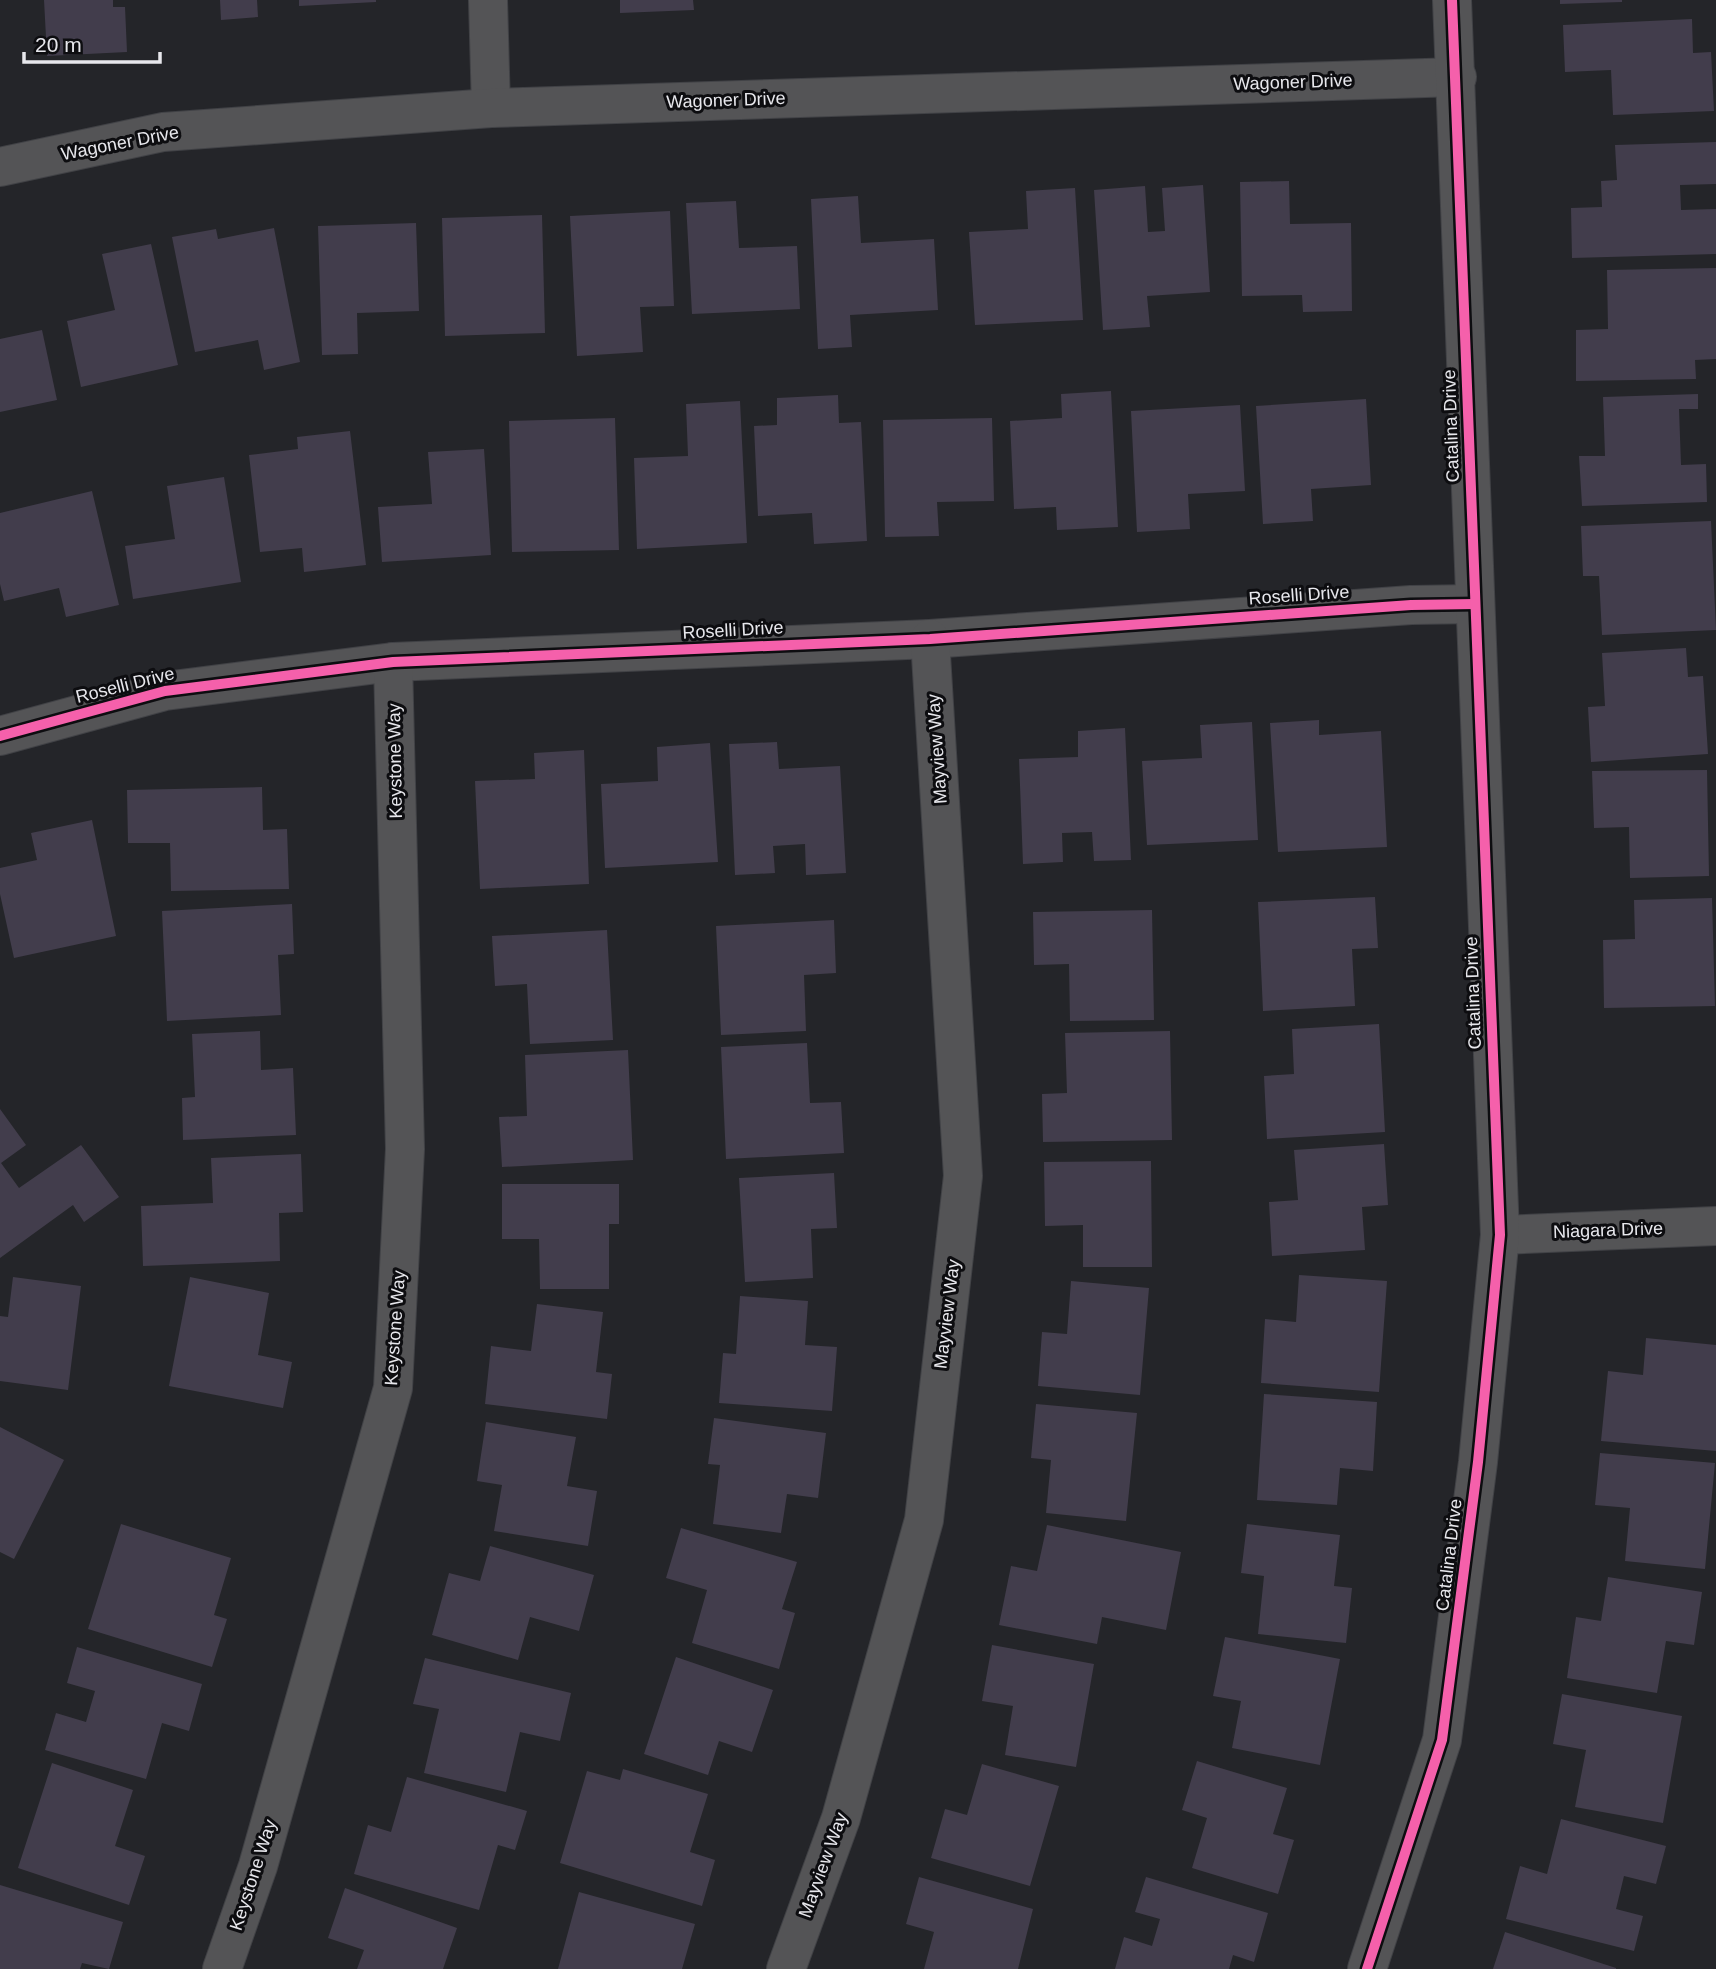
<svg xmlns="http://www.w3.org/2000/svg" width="1716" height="1969" viewBox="0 0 1716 1969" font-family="Helvetica,sans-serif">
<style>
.building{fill:#423d4c}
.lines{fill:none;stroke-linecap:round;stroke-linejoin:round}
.minor-casing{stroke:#414246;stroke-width:40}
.minor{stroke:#545456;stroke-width:38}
.cycleway-casing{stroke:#0d0d10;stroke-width:15}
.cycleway{stroke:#f560ab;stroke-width:10}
.labels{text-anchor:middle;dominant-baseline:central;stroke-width:6;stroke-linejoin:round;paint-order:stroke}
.street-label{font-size:18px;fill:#e7e7ec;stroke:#0d0d10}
</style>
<rect width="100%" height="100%" fill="#242529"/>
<g class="building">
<path d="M 44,0 L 113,0 L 113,7 L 125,7 L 127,52 L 47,56 Z"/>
<path d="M 220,0 L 257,0 L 258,17 L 221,20 Z"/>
<path d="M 299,0 L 376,0 L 376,2 L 299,6 Z"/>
<path d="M 620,0 L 693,0 L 694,10 L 620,13 Z"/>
<path d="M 1560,0 L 1622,0 L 1622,2 L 1560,4 Z"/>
<path d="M 1692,19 L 1693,53 L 1711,52 L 1714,111 L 1613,115 L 1611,70 L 1565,72 L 1563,25 Z"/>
<path d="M 1716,142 L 1716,184 L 1680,185 L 1681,210 L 1716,209 L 1716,254 L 1572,258 L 1571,208 L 1602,207 L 1601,181 L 1617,180 L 1615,145 Z"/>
<path d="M 1289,181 L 1290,224 L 1351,223 L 1352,311 L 1303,312 L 1302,295 L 1242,296 L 1240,182 Z"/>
<path d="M 1203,185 L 1210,292 L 1147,296 L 1150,327 L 1103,330 L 1094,190 L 1145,186 L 1148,232 L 1165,231 L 1162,188 Z"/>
<path d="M 1075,188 L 1083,320 L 975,325 L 969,232 L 1028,229 L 1026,191 Z"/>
<path d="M 858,196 L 861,243 L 934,239 L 938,310 L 850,315 L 852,347 L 818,349 L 811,199 Z"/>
<path d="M 736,201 L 739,248 L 797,246 L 800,309 L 692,314 L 686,203 Z"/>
<path d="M 670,211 L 674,306 L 640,307 L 643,352 L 577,356 L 570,216 Z"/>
<path d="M 542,215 L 545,333 L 445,336 L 442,218 Z"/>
<path d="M 416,223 L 419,311 L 357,313 L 358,354 L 322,355 L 318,226 Z"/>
<path d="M 274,228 L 300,362 L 264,370 L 258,340 L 195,352 L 172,237 L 216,229 L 218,239 Z"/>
<path d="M 151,244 L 178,365 L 81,387 L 67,321 L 115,310 L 102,254 Z"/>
<path d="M 1716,268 L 1716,359 L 1695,360 L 1696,379 L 1576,381 L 1576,330 L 1608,329 L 1607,270 Z"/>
<path d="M 42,330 L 57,400 L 0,412 L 0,339 Z"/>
<path d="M 1111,391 L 1118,527 L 1057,530 L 1056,507 L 1014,509 L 1010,421 L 1062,418 L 1061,394 Z"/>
<path d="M 1698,394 L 1698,409 L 1679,409 L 1681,465 L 1706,464 L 1707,502 L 1582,506 L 1579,456 L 1605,456 L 1603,397 Z"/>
<path d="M 838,395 L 839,423 L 861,422 L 867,541 L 814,544 L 812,513 L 758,516 L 754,426 L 777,425 L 777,398 Z"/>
<path d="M 1366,399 L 1371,485 L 1311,489 L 1313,521 L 1263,524 L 1256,406 Z"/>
<path d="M 740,401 L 747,543 L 637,549 L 634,458 L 688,456 L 686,404 Z"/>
<path d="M 1240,405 L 1245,491 L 1188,494 L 1190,529 L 1137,532 L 1131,411 Z"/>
<path d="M 615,418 L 619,550 L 512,552 L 509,421 Z"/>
<path d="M 992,418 L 994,501 L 937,502 L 939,536 L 885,537 L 883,420 Z"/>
<path d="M 350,431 L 366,565 L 304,572 L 302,548 L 260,552 L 249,455 L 298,449 L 297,437 Z"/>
<path d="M 484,449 L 491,555 L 382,562 L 378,507 L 432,504 L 428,452 Z"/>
<path d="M 224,477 L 241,582 L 133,599 L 125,546 L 175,539 L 167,486 Z"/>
<path d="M 92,491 L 119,605 L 66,617 L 59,588 L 4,601 L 0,584 L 0,513 Z"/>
<path d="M 1711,521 L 1716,630 L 1602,635 L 1599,576 L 1583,576 L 1581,526 Z"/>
<path d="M 1686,648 L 1688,677 L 1703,676 L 1708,754 L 1591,762 L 1588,707 L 1605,706 L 1602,653 Z"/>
<path d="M 1319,720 L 1319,735 L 1381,731 L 1387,847 L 1278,852 L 1270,723 Z"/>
<path d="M 1252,722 L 1258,840 L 1147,845 L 1142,761 L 1202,758 L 1200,725 Z"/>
<path d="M 1125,728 L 1131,860 L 1094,861 L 1092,832 L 1062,833 L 1063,862 L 1023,864 L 1019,759 L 1078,757 L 1078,731 Z"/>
<path d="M 777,742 L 779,769 L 840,766 L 846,873 L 806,875 L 805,844 L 773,846 L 775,873 L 735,875 L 729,744 Z"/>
<path d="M 710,743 L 718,862 L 605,868 L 601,784 L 658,781 L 657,747 Z"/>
<path d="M 584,750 L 589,884 L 480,889 L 475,781 L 535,779 L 534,753 Z"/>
<path d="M 1707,770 L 1709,876 L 1630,878 L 1629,827 L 1594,828 L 1592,771 Z"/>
<path d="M 262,787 L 263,830 L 287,829 L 289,889 L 171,891 L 170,843 L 128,843 L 127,790 Z"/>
<path d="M 92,820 L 116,936 L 14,958 L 0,894 L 0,868 L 37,860 L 31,833 Z"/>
<path d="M 1375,897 L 1378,948 L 1352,949 L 1355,1006 L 1263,1011 L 1258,902 Z"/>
<path d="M 1712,898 L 1715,1006 L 1604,1008 L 1603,940 L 1635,939 L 1634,900 Z"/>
<path d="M 292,904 L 294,954 L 278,955 L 281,1015 L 167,1021 L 162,911 Z"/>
<path d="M 1152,910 L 1154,1020 L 1070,1021 L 1069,964 L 1034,965 L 1033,912 Z"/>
<path d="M 834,920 L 836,973 L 804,975 L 806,1031 L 721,1035 L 716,926 Z"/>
<path d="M 607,930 L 613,1040 L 530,1044 L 527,984 L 495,986 L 492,936 Z"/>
<path d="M 1379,1024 L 1385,1132 L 1267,1139 L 1264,1076 L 1294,1074 L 1292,1029 Z"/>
<path d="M 260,1031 L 261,1070 L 293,1068 L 296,1135 L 183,1140 L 182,1098 L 195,1097 L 192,1034 Z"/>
<path d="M 1170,1031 L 1172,1140 L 1043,1142 L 1042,1094 L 1067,1093 L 1065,1033 Z"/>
<path d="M 807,1043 L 810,1103 L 841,1102 L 844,1153 L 726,1159 L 721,1047 Z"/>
<path d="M 628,1050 L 633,1160 L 502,1167 L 499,1117 L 527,1116 L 525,1055 Z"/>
<path d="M 0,1109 L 26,1145 L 1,1163 L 19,1188 L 81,1145 L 119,1197 L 84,1222 L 73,1205 L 0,1258 Z"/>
<path d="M 1384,1144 L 1388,1205 L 1362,1207 L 1365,1250 L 1272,1256 L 1269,1202 L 1298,1200 L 1294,1150 Z"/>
<path d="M 301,1154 L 303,1212 L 279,1213 L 280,1261 L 143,1266 L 141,1206 L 213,1203 L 211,1158 Z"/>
<path d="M 1151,1161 L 1152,1267 L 1083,1267 L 1083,1225 L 1045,1226 L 1044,1162 Z"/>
<path d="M 834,1173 L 837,1228 L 811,1229 L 813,1278 L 745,1282 L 739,1178 Z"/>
<path d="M 502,1184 L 619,1184 L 619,1224 L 609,1224 L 609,1289 L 540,1289 L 539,1239 L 502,1239 Z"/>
<path d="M 1299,1275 L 1387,1281 L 1379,1392 L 1261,1383 L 1265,1319 L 1296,1322 Z"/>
<path d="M 13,1277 L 81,1286 L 68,1390 L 0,1381 L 0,1316 L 8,1317 Z"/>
<path d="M 190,1277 L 269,1293 L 258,1355 L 292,1362 L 283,1408 L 169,1386 Z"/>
<path d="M 1071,1281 L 1149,1288 L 1140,1395 L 1038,1386 L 1042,1332 L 1067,1334 Z"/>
<path d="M 740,1296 L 808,1301 L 805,1345 L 837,1347 L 832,1411 L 719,1403 L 723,1353 L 736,1354 Z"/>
<path d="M 537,1304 L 603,1312 L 596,1372 L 612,1374 L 607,1419 L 485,1404 L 491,1346 L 531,1351 Z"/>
<path d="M 1646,1338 L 1716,1345 L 1716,1451 L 1601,1441 L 1608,1371 L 1643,1375 Z"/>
<path d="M 1264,1394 L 1377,1402 L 1373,1471 L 1340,1468 L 1337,1505 L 1257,1500 Z"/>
<path d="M 1036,1404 L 1137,1413 L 1126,1521 L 1046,1513 L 1051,1460 L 1031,1458 Z"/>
<path d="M 714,1418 L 826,1433 L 818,1498 L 787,1494 L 781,1533 L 713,1524 L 720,1465 L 708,1464 Z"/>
<path d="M 486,1422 L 576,1437 L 567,1486 L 597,1491 L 588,1546 L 494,1531 L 502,1485 L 477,1481 Z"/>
<path d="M 0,1427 L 64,1460 L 14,1559 L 0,1552 Z"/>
<path d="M 1600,1453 L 1715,1463 L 1705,1569 L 1625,1561 L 1630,1508 L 1595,1505 Z"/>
<path d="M 121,1524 L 231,1558 L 214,1615 L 227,1619 L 212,1667 L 88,1629 Z"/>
<path d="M 1247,1524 L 1340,1535 L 1334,1586 L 1352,1588 L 1346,1643 L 1258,1634 L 1264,1576 L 1241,1573 Z"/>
<path d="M 1047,1525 L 1181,1552 L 1166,1630 L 1102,1617 L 1097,1644 L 999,1625 L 1011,1566 L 1037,1571 Z"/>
<path d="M 681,1528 L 797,1562 L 782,1609 L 795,1613 L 779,1669 L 692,1643 L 707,1590 L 666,1578 Z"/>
<path d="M 490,1546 L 594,1575 L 579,1631 L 530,1617 L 518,1660 L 432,1635 L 449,1573 L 480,1581 Z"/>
<path d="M 1608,1577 L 1702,1592 L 1694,1645 L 1666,1641 L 1657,1693 L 1567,1678 L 1576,1617 L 1601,1621 Z"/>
<path d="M 1225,1637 L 1340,1659 L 1320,1765 L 1232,1748 L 1241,1701 L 1213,1696 Z"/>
<path d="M 992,1645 L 1094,1664 L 1076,1767 L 1005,1755 L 1013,1706 L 982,1701 Z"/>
<path d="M 77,1647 L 202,1684 L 189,1731 L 162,1723 L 146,1779 L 45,1750 L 56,1713 L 86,1722 L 95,1691 L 67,1683 Z"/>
<path d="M 676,1657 L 773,1690 L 752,1752 L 719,1741 L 708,1775 L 644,1754 Z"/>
<path d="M 425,1658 L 571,1693 L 560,1741 L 520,1732 L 506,1792 L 424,1773 L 439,1709 L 413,1704 Z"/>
<path d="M 1562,1694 L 1682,1716 L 1663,1823 L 1575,1807 L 1586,1750 L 1553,1744 Z"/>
<path d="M 1197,1761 L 1287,1788 L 1273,1834 L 1294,1840 L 1278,1894 L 1192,1868 L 1207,1818 L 1182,1810 Z"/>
<path d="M 52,1763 L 133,1790 L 115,1846 L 145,1856 L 129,1905 L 18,1868 Z"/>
<path d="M 982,1764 L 1059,1786 L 1030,1886 L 931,1858 L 945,1809 L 967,1815 Z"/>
<path d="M 623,1769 L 708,1794 L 690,1852 L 715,1860 L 702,1906 L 560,1863 L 587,1771 L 620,1780 Z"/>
<path d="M 407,1777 L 527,1811 L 515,1850 L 498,1845 L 479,1910 L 354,1874 L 368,1825 L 391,1832 Z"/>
<path d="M 1561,1819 L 1666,1846 L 1656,1884 L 1624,1876 L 1616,1909 L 1643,1916 L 1634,1951 L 1506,1919 L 1520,1866 L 1547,1874 Z"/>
<path d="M 919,1877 L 1033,1909 L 1018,1969 L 924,1969 L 934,1932 L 906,1924 Z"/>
<path d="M 1146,1877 L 1268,1913 L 1254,1962 L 1233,1955 L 1229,1969 L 1115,1969 L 1124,1937 L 1152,1946 L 1160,1919 L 1135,1912 Z"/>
<path d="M 0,1885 L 123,1922 L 109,1969 L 82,1963 L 80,1969 L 0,1969 Z"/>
<path d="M 345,1888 L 457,1928 L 443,1969 L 357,1969 L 364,1950 L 328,1938 Z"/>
<path d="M 579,1892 L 695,1924 L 682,1969 L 558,1969 Z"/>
<path d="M 1505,1932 L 1616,1968 L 1616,1969 L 1493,1969 Z"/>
</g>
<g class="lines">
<g class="minor-casing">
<g id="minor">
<path d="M 488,0 L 491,108"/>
<path d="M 0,167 L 163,132 L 491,108 L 1457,77"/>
<path d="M 0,736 L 165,691 L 393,662 L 930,639 L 1411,605 L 1475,604"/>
<path d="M 1500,1235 L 1716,1226"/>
<path d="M 222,1969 L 258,1866 L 393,1388 L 405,1149 L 393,662"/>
<path d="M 786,1969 L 841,1818 L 924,1520 L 963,1176 L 930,639"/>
<path d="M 1367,1969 L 1442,1740 L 1478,1462 L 1500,1235 L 1452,0"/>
</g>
</g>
<use href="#minor" class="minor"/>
<g class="cycleway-casing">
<g id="cycleway">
<path d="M 0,736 L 165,691 L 393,662 L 930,639 L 1411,605 L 1475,604"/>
<path d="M 1367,1969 L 1442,1740 L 1478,1462 L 1500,1235 L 1452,0"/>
</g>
</g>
<use href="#cycleway" class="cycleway"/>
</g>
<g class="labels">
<g class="street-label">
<text transform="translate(1293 82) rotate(-2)">Wagoner Drive</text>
<text transform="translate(726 100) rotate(-2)">Wagoner Drive</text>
<text transform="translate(120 143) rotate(-11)">Wagoner Drive</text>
<text transform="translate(1451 426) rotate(-92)">Catalina Drive</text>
<text transform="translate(1299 595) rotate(-4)">Roselli Drive</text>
<text transform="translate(733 630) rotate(-3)">Roselli Drive</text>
<text transform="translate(125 685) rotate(-14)">Roselli Drive</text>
<text transform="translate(937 749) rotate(-94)">Mayview Way</text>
<text transform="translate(395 761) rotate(-91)">Keystone Way</text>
<text transform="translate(1473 993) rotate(-92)">Catalina Drive</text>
<text transform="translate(1608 1230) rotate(-2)">Niagara Drive</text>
<text transform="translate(947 1314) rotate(-83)">Mayview Way</text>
<text transform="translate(395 1328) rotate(-86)">Keystone Way</text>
<text transform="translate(1449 1555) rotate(-83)">Catalina Drive</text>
<text transform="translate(823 1865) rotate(-70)">Mayview Way</text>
<text transform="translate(253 1875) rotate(-72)">Keystone Way</text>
</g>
</g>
<path d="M24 52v10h136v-10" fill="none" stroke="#e7e7ec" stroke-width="3.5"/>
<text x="35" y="52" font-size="21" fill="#e7e7ec" stroke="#0d0d10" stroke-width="5" paint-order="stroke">20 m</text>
</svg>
